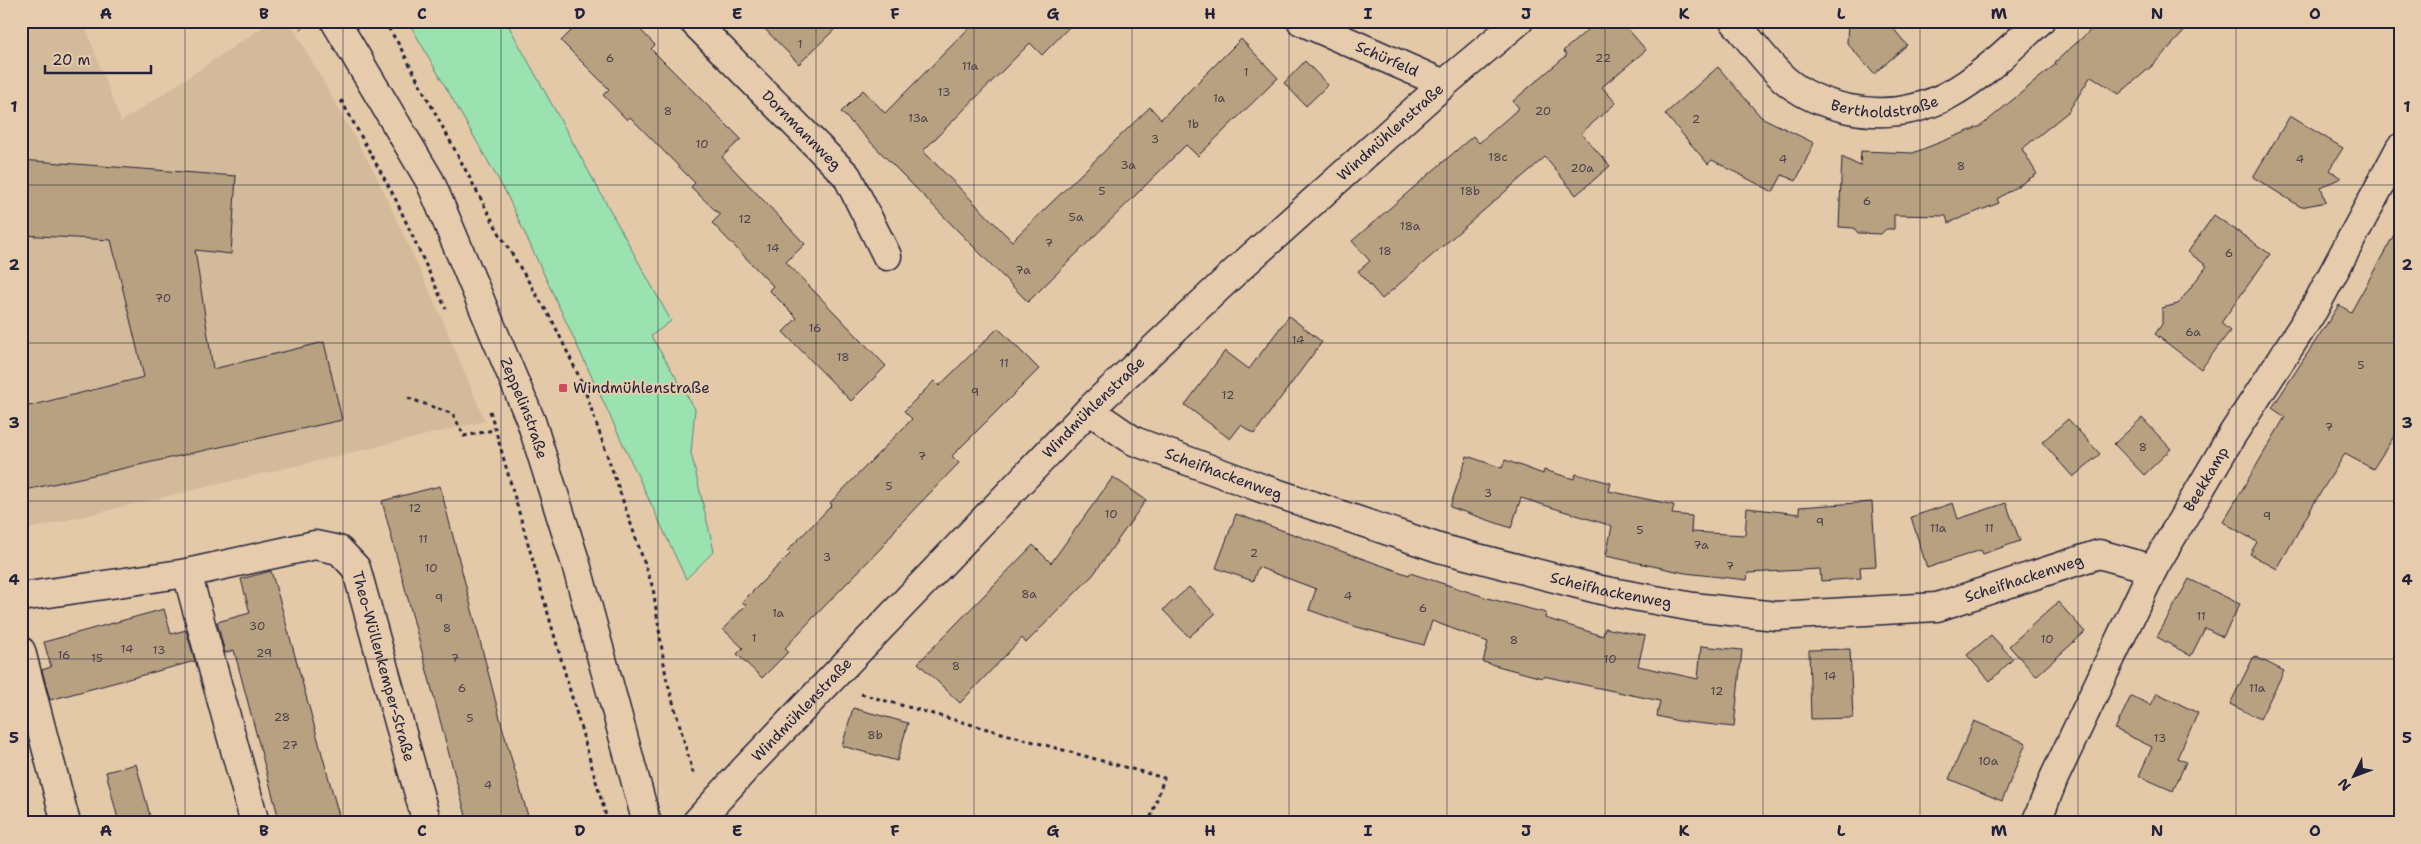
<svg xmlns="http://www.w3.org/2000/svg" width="2421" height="844" viewBox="0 0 2421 844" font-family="'Shantell Sans',sans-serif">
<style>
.built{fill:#d3ba9a}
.green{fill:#9ae2b0;stroke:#5e8276}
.building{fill:#b8a181;stroke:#22223b}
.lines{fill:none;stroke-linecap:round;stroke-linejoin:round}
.street-casing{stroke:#22223b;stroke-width:31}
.secondary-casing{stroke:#22223b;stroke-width:31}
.path{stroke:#22223b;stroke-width:3;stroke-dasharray:4 4;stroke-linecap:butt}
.street{stroke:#e6cbad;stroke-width:28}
.secondary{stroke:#e6cbad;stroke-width:28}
.grid{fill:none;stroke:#22223b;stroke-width:1;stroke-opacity:0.55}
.poi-dot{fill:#d1495b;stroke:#e6cbad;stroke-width:2}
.labels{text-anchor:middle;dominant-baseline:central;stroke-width:4;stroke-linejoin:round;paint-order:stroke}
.number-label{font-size:12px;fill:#48424c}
.street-label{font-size:15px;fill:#22223b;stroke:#e6cbad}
.poi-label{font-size:15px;fill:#22223b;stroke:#e6cbad;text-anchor:start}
.neatline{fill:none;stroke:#22223b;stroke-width:2}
.grid-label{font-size:16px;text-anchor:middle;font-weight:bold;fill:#22223b}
</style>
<rect width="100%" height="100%" fill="#e4c9a8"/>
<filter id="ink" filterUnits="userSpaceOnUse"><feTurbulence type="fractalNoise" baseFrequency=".02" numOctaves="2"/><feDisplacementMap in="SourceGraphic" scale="10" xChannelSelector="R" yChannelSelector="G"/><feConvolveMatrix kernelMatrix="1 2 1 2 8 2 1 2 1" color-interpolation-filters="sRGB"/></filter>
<g filter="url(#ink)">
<path class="built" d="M 21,21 L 83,21 L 121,122 L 272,21 L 289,21 L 377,177 L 440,314 L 485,421 L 21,531 Z"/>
<path class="green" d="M 408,21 L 506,21 L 671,321 L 651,336 L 695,409 L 691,453 L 714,551 L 686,579 L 506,193 Z"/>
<g class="building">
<path d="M 581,21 L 632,21 L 655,45 L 651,49 L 741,139 L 722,157 L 805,244 L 786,262 L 886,366 L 851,401 L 783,332 L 797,318 L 769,290 L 773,286 L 712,223 L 720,215 L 691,187 L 695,183 L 630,117 L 627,120 L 603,95 L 609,89 L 561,41 Z"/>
<path d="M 757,21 L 843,21 L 799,64 Z"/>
<path d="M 976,21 L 1075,21 L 1042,55 L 1030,43 L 923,151 L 1012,241 L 1150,107 L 1161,119 L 1241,39 L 1278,78 L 1198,156 L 1186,145 L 1028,302 L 841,112 L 863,90 L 885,113 Z"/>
<path d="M 1598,21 L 1621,21 L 1646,50 L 1602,87 L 1616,103 L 1581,133 L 1610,166 L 1576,195 L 1545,157 L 1382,299 L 1358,271 L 1370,261 L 1352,241 L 1473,136 L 1479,143 L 1519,108 L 1513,101 L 1567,55 L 1563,51 Z"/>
<path d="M 1848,21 L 1887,21 L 1907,45 L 1874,74 L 1847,43 Z"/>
<path d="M 2101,21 L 2194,21 L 2152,66 L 2119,94 L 2091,76 L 2068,112 L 2022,149 L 2037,174 L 1997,199 L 1999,203 L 1948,223 L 1946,216 L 1894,215 L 1894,229 L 1886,229 L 1881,234 L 1858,233 L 1854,228 L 1839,227 L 1842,157 L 1860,166 L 1861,151 L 1913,153 L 1981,126 L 2056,64 L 2055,62 Z"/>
<path d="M 1305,61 L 1328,85 L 1306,106 L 1284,83 Z"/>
<path d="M 1718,67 L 1761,117 L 1814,143 L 1796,181 L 1782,175 L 1773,192 L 1712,160 L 1708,164 L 1665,114 Z"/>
<path d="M 2290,116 L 2343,148 L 2329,170 L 2341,178 L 2321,187 L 2326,202 L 2301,207 L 2253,177 Z"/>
<path d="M 21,160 L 236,176 L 231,254 L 195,250 L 213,369 L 324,342 L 342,420 L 21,491 L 21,408 L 144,377 L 111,240 L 21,235 Z"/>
<path d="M 2214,215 L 2270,254 L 2221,323 L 2230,331 L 2201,369 L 2155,334 L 2162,324 L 2162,308 L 2178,304 L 2207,266 L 2188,252 Z"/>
<path d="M 2400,224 L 2400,427 L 2373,469 L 2345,454 L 2316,500 L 2277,569 L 2250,554 L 2257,542 L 2223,522 L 2285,417 L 2272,408 L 2339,305 L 2351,312 Z"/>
<path d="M 1289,316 L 1322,342 L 1254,434 L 1241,425 L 1230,439 L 1185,405 L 1225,351 L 1249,369 Z"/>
<path d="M 998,328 L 1039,369 L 952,456 L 959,463 L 898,526 L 882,547 L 810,621 L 785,648 L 788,652 L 762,678 L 737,654 L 743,648 L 723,629 L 746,605 L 742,602 L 790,554 L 787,551 L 832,505 L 830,503 L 912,419 L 904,411 L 934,381 L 939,386 Z"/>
<path d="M 2142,418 L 2171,449 L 2144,475 L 2114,444 Z"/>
<path d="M 2068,419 L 2100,454 L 2073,477 L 2042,442 Z"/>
<path d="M 1467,456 L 1502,468 L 1505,460 L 1543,474 L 1544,470 L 1574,479 L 1576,474 L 1611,483 L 1609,491 L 1674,505 L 1672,514 L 1692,516 L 1691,532 L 1745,535 L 1747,508 L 1800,514 L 1799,507 L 1872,502 L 1876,566 L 1860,567 L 1861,578 L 1821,581 L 1820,569 L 1748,573 L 1747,580 L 1685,573 L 1606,556 L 1612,526 L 1521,498 L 1511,528 L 1450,507 Z"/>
<path d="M 1113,477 L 1146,500 L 1093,575 L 1026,643 L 1022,638 L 960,703 L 918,663 L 1033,545 L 1051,563 Z"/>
<path d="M 440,486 L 502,726 L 530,823 L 468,823 L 449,754 L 382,501 Z"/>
<path d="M 1953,503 L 1958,519 L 2006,503 L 2020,541 L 1983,554 L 1981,550 L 1927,568 L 1911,517 Z"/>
<path d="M 1236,514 L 1409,575 L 1410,573 L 1491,599 L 1546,613 L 1545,618 L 1603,636 L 1605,628 L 1645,636 L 1638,666 L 1698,679 L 1701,646 L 1742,650 L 1734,727 L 1678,721 L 1657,716 L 1660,701 L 1543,676 L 1542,678 L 1483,662 L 1488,642 L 1432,621 L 1424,645 L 1357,627 L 1309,610 L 1316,589 L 1258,567 L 1253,581 L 1216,568 Z"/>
<path d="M 271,571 L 281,605 L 341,823 L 280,823 L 234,650 L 225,653 L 217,622 L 250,613 L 241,579 Z"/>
<path d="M 2189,579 L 2240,604 L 2223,637 L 2205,628 L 2191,656 L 2157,637 Z"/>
<path d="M 1189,587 L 1215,614 L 1189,637 L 1163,610 Z"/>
<path d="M 2058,602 L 2085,632 L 2036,676 L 2009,646 Z"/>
<path d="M 164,609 L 171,634 L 186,630 L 195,661 L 50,700 L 42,670 L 51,667 L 44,642 Z"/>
<path d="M 1991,635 L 2013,659 L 1990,681 L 1967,655 Z"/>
<path d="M 1850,649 L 1853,718 L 1811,719 L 1809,650 Z"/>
<path d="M 2254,656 L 2284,671 L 2260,719 L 2230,704 Z"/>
<path d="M 2157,693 L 2198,713 L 2177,758 L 2186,762 L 2173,791 L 2139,776 L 2152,747 L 2115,729 L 2131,696 L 2151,705 Z"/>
<path d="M 853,708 L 908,723 L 897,761 L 842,746 Z"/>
<path d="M 1974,721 L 2026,743 L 2002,801 L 1949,779 Z"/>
<path d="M 136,764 L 152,823 L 119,823 L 106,772 Z"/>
</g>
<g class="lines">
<g class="street-casing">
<g id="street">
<path id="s1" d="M 693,21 L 847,176 L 887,256"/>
<path id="s2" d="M 1301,21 L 1444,84"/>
<path id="s3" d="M 1734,21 C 1750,40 1766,62 1784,79 C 1802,95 1826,104 1849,109 C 1935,126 1982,74 2040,21"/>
<path id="s4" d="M 1089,410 L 1134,441 L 1264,489 L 1439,548 L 1601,590 L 1693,607 L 1776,616 L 1937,607 L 2099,554 L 2153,569"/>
<path d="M 187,573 L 255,823"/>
<path id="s5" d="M 21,597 L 187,573 L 315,545 L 339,550 L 356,568 L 427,823"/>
<path d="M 21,651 L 66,823"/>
<path id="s6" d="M 696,823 L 745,769 L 1089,410 L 1236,271 L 1444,84 L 1519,21"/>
<path id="s7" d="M 2036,823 L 2054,778 L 2153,569 L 2232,435 L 2314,309 L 2400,148"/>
</g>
</g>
<g class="secondary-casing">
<g id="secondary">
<path id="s8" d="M 335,21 L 430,181 L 531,421 L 576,564 L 647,823"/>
</g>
</g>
<g class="path">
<path d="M 297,21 L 302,29"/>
<path d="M 384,21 L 398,43 L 498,231 L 553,322 L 583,385 L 653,588 L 666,677 L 694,776"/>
<path d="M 341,100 L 395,198 L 446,309"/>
<path d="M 408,398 L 453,414 L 464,436 L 494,430"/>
<path d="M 490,411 L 608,823"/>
<path d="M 861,694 L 1164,778 L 1149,823"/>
</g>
<use href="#street" class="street"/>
<use href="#secondary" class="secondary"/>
</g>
</g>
<path class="grid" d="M 185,21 L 185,823M 343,21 L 343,823M 501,21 L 501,823M 658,21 L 658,823M 816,21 L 816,823M 974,21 L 974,823M 1132,21 L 1132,823M 1289,21 L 1289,823M 1447,21 L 1447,823M 1605,21 L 1605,823M 1763,21 L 1763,823M 1920,21 L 1920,823M 2078,21 L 2078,823M 2236,21 L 2236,823M 21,185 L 2400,185M 21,343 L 2400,343M 21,501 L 2400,501M 21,659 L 2400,659"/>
<rect class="poi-dot" x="558" y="383" width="10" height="10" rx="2.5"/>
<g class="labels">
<g class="number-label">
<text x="800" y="44">1</text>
<text x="610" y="58">6</text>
<text x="1603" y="58">22</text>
<text x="970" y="66">11a</text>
<text x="1246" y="72">1</text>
<text x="944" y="92">13</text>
<text x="1219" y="98">1a</text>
<text x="668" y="111">8</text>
<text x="1543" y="111">20</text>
<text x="918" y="118">13a</text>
<text x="1696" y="119">2</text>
<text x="1193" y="124">1b</text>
<text x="1155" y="139">3</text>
<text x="702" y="144">10</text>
<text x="1498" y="157">18c</text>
<text x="1783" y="159">4</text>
<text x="2300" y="159">4</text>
<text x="1128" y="165">3a</text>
<text x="1961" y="166">8</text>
<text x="1582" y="168">20a</text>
<text x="1102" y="191">5</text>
<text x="1470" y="191">18b</text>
<text x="1867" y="201">6</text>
<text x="1076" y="217">5a</text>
<text x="745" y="219">12</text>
<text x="1410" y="226">18a</text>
<text x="1049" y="243">7</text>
<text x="773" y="248">14</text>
<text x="1385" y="251">18</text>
<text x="2229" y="253">6</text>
<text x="1023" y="270">7a</text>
<text x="163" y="298">70</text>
<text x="815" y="328">16</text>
<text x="2193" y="332">6a</text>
<text x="1298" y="340">14</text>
<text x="843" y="357">18</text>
<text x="1004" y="363">11</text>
<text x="2361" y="365">5</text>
<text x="975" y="392">9</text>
<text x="1228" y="395">12</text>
<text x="2329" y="427">7</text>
<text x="2143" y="447">8</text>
<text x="922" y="456">7</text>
<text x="889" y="486">5</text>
<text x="1488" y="493">3</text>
<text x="415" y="508">12</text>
<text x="1111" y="514">10</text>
<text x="2267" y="516">9</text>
<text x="1820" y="522">9</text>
<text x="1938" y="528">11a</text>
<text x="1989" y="528">11</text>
<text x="1640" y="530">5</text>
<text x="423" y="539">11</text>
<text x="1701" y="545">7a</text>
<text x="1254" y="553">2</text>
<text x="827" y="557">3</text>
<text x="1730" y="566">7</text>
<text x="431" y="568">10</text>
<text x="1029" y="594">8a</text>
<text x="1348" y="596">4</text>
<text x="439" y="598">9</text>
<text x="1423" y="608">6</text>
<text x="778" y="613">1a</text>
<text x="2201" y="616">11</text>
<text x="257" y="626">30</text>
<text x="447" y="628">8</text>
<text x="754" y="638">1</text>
<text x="2047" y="639">10</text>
<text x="1514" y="640">8</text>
<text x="127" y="649">14</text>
<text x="159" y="650">13</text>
<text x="264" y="653">29</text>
<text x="64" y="655">16</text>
<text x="97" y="658">15</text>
<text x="455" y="658">7</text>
<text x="1610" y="659">10</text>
<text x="956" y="666">8</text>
<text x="1830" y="676">14</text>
<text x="462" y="688">6</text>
<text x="2257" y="688">11a</text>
<text x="1717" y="691">12</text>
<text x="282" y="717">28</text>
<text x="470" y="718">5</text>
<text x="875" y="735">8b</text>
<text x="2160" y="738">13</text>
<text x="290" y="745">27</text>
<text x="1988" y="761">10a</text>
<text x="488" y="785">4</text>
</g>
<g class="street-label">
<text stroke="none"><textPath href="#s2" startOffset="94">Schürfeld</textPath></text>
<text stroke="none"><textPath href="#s3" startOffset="185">Bertholdstraße</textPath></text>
<text stroke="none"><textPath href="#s1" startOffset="154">Dornmannweg</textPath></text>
<text stroke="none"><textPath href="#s6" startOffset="980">Windmühlenstraße</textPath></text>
<text stroke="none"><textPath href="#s6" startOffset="575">Windmühlenstraße</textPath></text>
<text stroke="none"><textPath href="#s8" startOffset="432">Zeppelinstraße</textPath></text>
<text stroke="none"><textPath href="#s4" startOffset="150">Scheifhackenweg</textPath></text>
<text stroke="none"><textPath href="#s7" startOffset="384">Beekkamp</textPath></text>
<text stroke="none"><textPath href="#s4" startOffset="975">Scheifhackenweg</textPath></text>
<text stroke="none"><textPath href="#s4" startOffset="555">Scheifhackenweg</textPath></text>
<text stroke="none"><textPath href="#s5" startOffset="450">Theo-Wüllenkemper-Straße</textPath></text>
<text stroke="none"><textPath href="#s6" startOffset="155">Windmühlenstraße</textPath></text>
</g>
<g class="poi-label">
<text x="573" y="388">Windmühlenstraße</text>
</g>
</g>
<rect width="2421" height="844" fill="none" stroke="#e6cbad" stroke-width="55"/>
<g transform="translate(2354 776) rotate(228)" stroke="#e6cbad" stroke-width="4" paint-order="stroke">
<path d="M0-4L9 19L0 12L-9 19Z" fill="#22223b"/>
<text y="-8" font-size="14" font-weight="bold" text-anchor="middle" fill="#22223b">N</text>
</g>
<path d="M45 65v8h106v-8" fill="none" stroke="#22223b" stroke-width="2.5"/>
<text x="52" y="65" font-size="15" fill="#22223b" stroke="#e6cbad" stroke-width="4" paint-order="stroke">20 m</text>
<rect x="28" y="28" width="2366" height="788" class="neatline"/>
<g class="grid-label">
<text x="106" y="19">A</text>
<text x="264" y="19">B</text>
<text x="422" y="19">C</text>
<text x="580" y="19">D</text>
<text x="737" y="19">E</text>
<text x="895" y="19">F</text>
<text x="1053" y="19">G</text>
<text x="1210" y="19">H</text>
<text x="1368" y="19">I</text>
<text x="1526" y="19">J</text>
<text x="1684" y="19">K</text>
<text x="1841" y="19">L</text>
<text x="1999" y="19">M</text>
<text x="2157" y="19">N</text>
<text x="2315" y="19">O</text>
<text x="14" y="112">1</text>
<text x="2407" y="112">1</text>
<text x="14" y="270">2</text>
<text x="2407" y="270">2</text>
<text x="14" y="428">3</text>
<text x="2407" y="428">3</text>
<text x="14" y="585">4</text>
<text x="2407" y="585">4</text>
<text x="14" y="743">5</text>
<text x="2407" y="743">5</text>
<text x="106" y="836">A</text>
<text x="264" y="836">B</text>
<text x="422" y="836">C</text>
<text x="580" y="836">D</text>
<text x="737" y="836">E</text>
<text x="895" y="836">F</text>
<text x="1053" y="836">G</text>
<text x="1210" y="836">H</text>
<text x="1368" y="836">I</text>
<text x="1526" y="836">J</text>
<text x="1684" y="836">K</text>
<text x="1841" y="836">L</text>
<text x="1999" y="836">M</text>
<text x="2157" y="836">N</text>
<text x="2315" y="836">O</text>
</g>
</svg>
